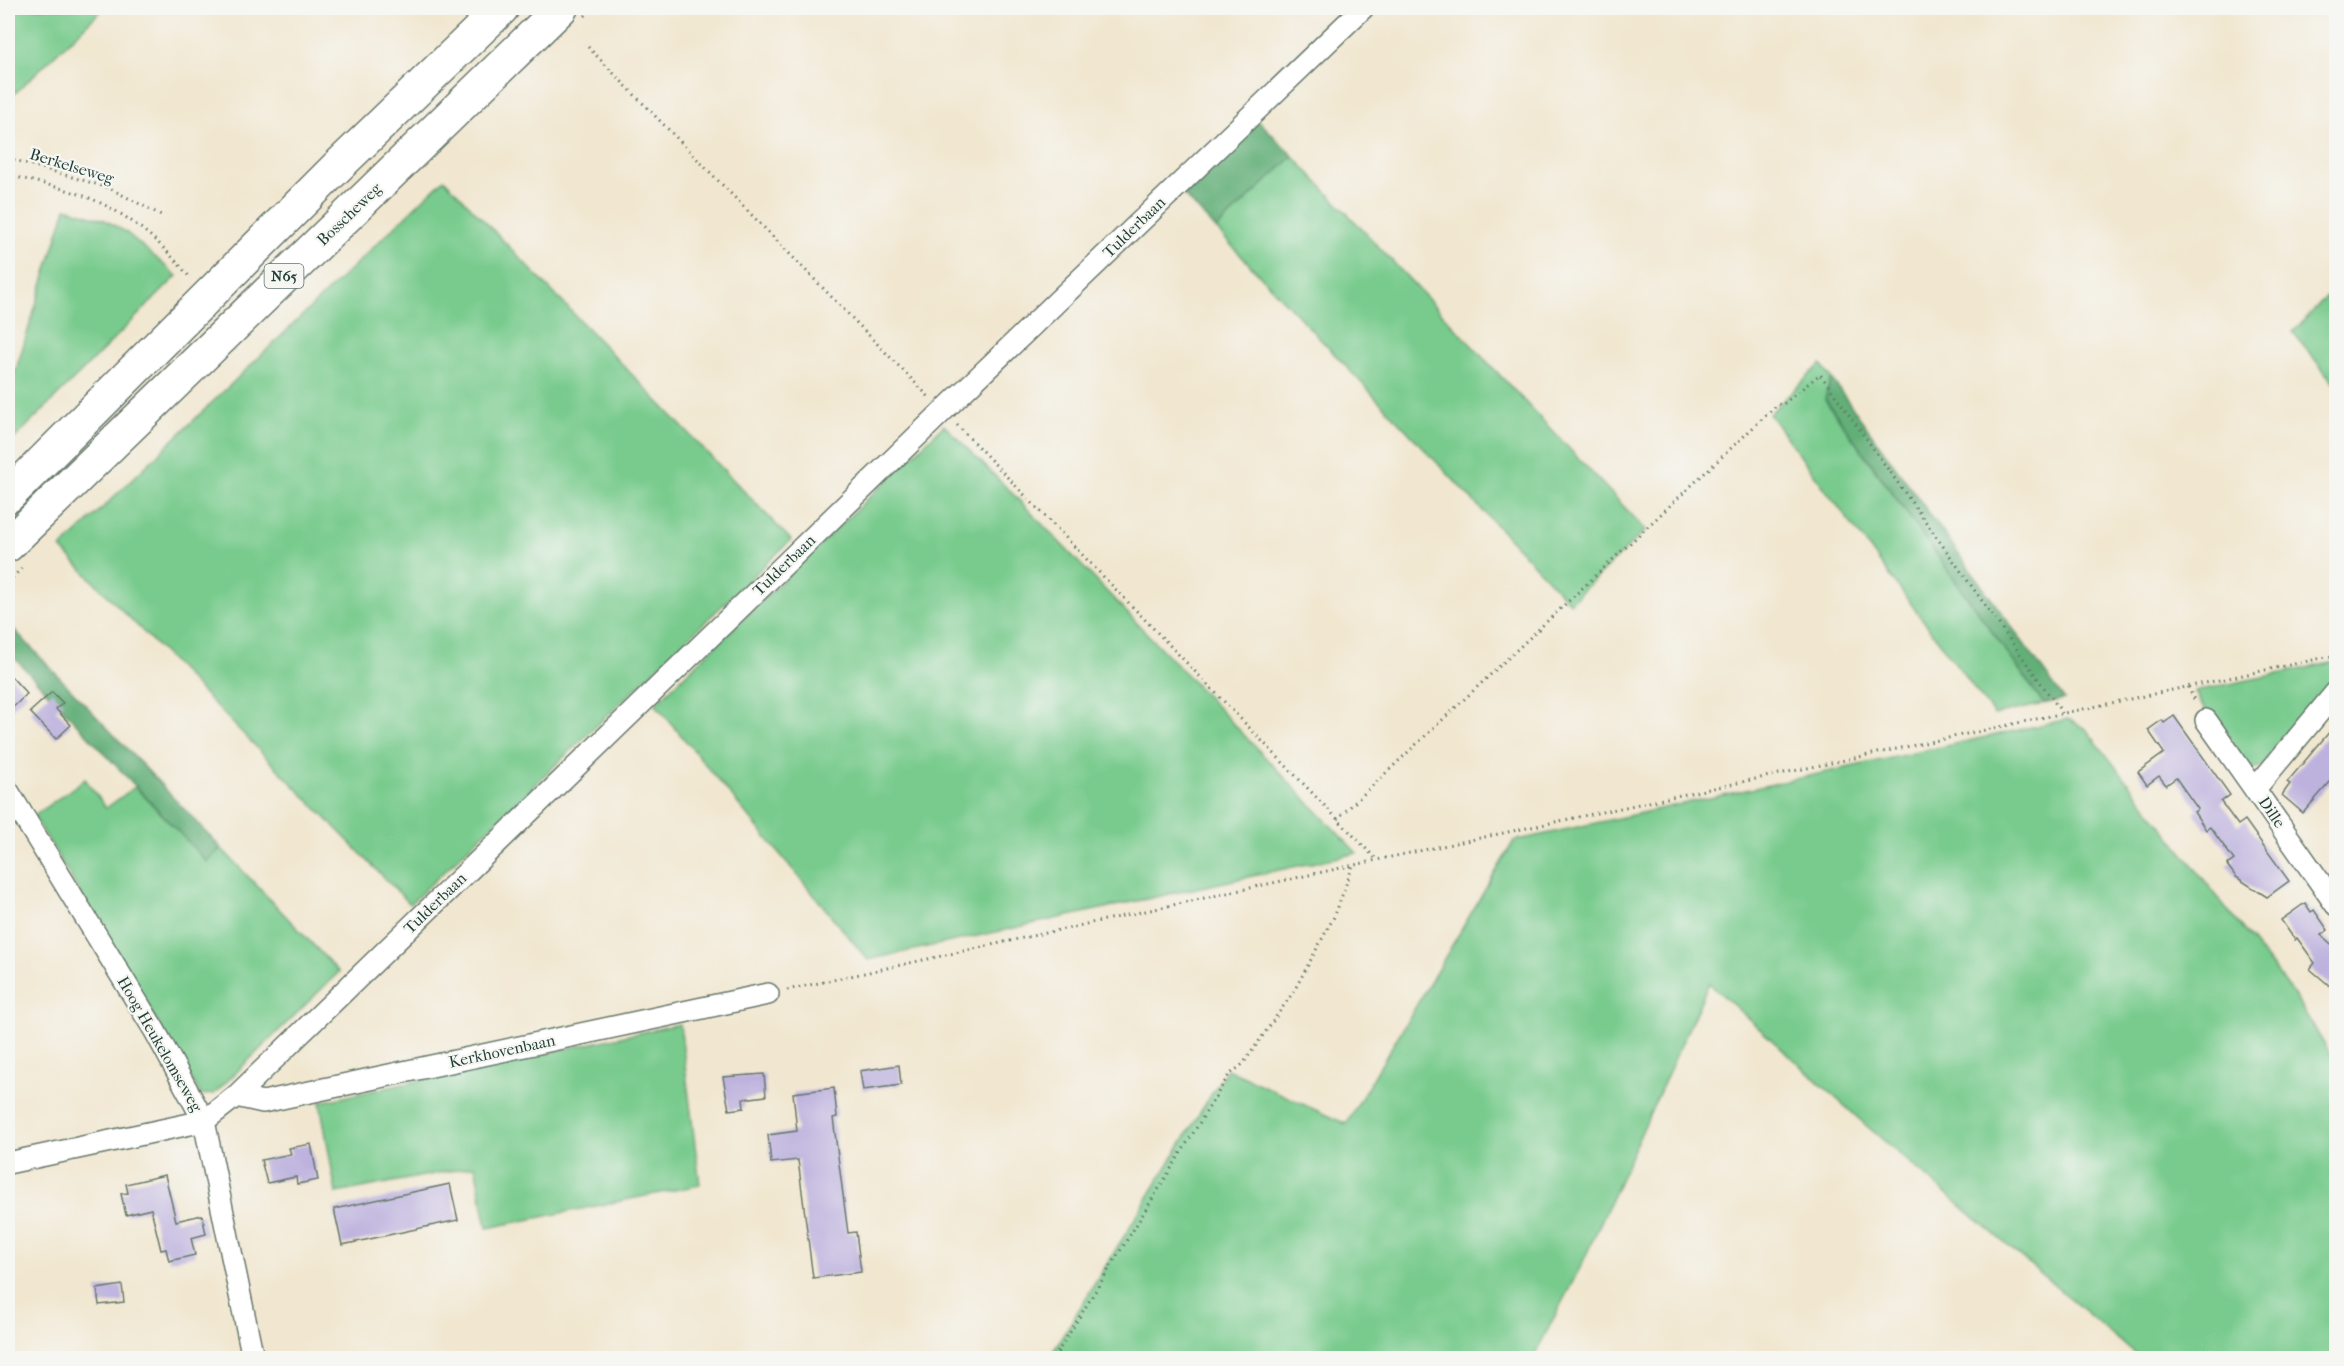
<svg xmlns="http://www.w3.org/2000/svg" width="2344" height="1366" viewBox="0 0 2344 1366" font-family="'IM FELL French Canon',serif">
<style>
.green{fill:#78cb8d;stroke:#4c8460;stroke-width:1.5}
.forest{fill:#62af78;stroke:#407656;stroke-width:1.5}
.building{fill:#bdb2de}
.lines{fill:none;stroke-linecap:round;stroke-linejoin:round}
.street-casing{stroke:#68786b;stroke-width:24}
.primary-casing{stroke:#68786b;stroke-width:36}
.path{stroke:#68786b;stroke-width:3;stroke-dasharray:1.5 4.5;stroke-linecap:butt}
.street{stroke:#fff;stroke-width:21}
.primary{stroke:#fff;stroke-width:33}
.labels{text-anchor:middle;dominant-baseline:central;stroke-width:4.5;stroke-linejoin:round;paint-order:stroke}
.shield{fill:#f6f6f2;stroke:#60746d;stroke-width:1.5}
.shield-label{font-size:15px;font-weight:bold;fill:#1f3d34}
.street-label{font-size:16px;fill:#1f3d34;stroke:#f6f6f2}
</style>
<rect width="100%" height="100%" fill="#f6f6f2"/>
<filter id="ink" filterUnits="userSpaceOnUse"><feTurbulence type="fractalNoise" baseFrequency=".0167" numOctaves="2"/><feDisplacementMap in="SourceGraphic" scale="12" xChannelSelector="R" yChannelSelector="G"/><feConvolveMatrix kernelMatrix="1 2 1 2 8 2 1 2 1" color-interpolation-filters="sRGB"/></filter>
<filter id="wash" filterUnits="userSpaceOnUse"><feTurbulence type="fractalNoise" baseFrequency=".008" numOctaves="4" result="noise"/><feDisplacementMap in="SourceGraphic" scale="24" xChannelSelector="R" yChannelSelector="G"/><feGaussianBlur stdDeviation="1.35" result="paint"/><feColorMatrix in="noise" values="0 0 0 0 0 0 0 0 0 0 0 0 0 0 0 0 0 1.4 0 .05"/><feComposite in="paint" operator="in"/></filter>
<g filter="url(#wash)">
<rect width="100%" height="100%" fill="#f1e7d0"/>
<g class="green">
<path d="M 8,8 L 104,8 L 8,100 Z"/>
<path d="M 1293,156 L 1646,530 L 1570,603 L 1216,229 Z"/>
<path d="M 444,179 L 791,540 L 410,904 L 61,548 Z"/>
<path d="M 66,208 L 105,220 L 126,232 L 177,276 L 8,445 L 8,395 Z"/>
<path d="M 2336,287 L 2336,386 L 2293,332 Z"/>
<path d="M 1821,364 L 1831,378 L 1825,400 L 2044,704 L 1994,715 L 1769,414 Z"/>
<path d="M 944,425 L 1021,502 L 1357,853 L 868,960 L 655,704 Z"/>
<path d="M 2336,662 L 2336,683 L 2263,766 L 2257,769 L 2248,766 L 2200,702 L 2195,691 Z"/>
<path d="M 2068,719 L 2086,729 L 2292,992 L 2336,1063 L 2336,1358 L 2140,1358 L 1869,1128 L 1709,983 L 1582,1264 L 1533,1358 L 1049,1358 L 1227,1069 L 1346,1124 L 1514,841 Z"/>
<path d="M 85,779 L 106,808 L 135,787 L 207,861 L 221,848 L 339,972 L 214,1094 L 201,1095 L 34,816 Z"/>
<path d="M 680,1024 L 700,1185 L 487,1228 L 475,1166 L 336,1193 L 320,1102 Z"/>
</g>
<g class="forest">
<path d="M 1259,121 L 1293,156 L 1216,229 L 1183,194 Z"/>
<path d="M 1831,378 L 2064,699 L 2044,704 L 1825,399 Z"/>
<path d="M 8,623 L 221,848 L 207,862 L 8,651 Z"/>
</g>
<g id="blocks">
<g class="building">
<path d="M 8,673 L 27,694 L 8,712 Z"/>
<path d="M 52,692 L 63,703 L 56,709 L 71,725 L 56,739 L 30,712 Z"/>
<path d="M 2174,716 L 2230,795 L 2221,802 L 2238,825 L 2245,820 L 2289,881 L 2267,897 L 2236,877 L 2227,865 L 2234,860 L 2210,827 L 2206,830 L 2194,812 L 2198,809 L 2176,778 L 2166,785 L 2159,776 L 2147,785 L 2138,772 L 2164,753 L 2148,730 L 2162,720 L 2164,723 Z"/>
<path d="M 2337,723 L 2337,774 L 2303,813 L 2282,795 L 2290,784 L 2287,782 Z"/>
<path d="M 2305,903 L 2311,912 L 2314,910 L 2328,930 L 2321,935 L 2337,949 L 2337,992 L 2310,969 L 2315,963 L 2297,938 L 2295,940 L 2281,920 Z"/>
<path d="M 899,1065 L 901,1085 L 863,1090 L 860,1071 Z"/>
<path d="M 764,1074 L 766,1096 L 743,1099 L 744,1108 L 729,1110 L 723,1077 Z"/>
<path d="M 834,1088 L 837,1117 L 833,1118 L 848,1233 L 856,1232 L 861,1272 L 813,1278 L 798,1160 L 771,1163 L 768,1135 L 797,1131 L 793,1093 Z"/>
<path d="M 311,1144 L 318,1180 L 297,1184 L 296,1177 L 267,1183 L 261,1160 L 291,1154 L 289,1148 Z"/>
<path d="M 165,1175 L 176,1221 L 202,1215 L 206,1234 L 191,1238 L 195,1255 L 169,1261 L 166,1249 L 161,1250 L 151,1209 L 126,1215 L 121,1194 L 128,1193 L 126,1184 Z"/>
<path d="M 450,1184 L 458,1220 L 342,1245 L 334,1209 Z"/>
<path d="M 122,1285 L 124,1302 L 99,1305 L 97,1289 Z"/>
</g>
</g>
</g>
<g filter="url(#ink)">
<use href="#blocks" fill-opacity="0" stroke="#68786b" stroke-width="1.5"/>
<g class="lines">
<g class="street-casing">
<g id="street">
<path d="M 2206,720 L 2336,905"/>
<path d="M 2255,789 L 2336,692"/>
<path d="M 8,791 L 155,1031 L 204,1121 L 253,1358"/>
<path d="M 236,1096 L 263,1102 L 768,994"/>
<path d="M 8,1163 L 204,1121 L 236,1096 L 943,411 L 1363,8"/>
</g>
</g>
<g class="primary-casing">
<g id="primary">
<path d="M 8,496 L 336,168 L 502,8"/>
<path d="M 8,545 L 561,8"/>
</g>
</g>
<g class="path">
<path d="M 585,16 L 594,8"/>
<path d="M 588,47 L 929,397"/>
<path d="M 8,158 L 109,188 L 161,215"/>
<path d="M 8,175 C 31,181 56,186 79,194 C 125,210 161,241 191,279"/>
<path d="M 957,425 L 1377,860"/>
<path d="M 8,582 L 23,567"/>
<path d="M 2188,687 L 2196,703"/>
<path d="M 1337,819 L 1778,404 L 1782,405 L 1820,374 L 2063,714"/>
<path d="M 787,990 L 1377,860 L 2336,655"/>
<path d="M 1054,1358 L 1229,1075 L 1243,1064 L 1294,991 L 1335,915 L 1353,865"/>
</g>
<use href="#street" class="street"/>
<use href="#primary" class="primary"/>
</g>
</g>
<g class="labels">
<rect class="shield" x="264.5" y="264" width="39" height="24" rx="4.5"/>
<g class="shield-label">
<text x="284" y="276">N65</text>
</g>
<g class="street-label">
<text transform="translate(72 166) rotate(17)">Berkelseweg</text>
<text transform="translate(349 214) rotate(-44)">Bosscheweg</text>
<text transform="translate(1134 227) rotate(-44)">Tulderbaan</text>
<text transform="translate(784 565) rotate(-44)">Tulderbaan</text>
<text transform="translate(2272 812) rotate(56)">Dille</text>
<text transform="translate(435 903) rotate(-44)">Tulderbaan</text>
<text transform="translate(160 1044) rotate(60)">Hoog Heukelomseweg</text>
<text transform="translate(502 1051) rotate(-12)">Kerkhovenbaan</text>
</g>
</g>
<rect width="2344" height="1366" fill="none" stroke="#f6f6f2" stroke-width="30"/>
</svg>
